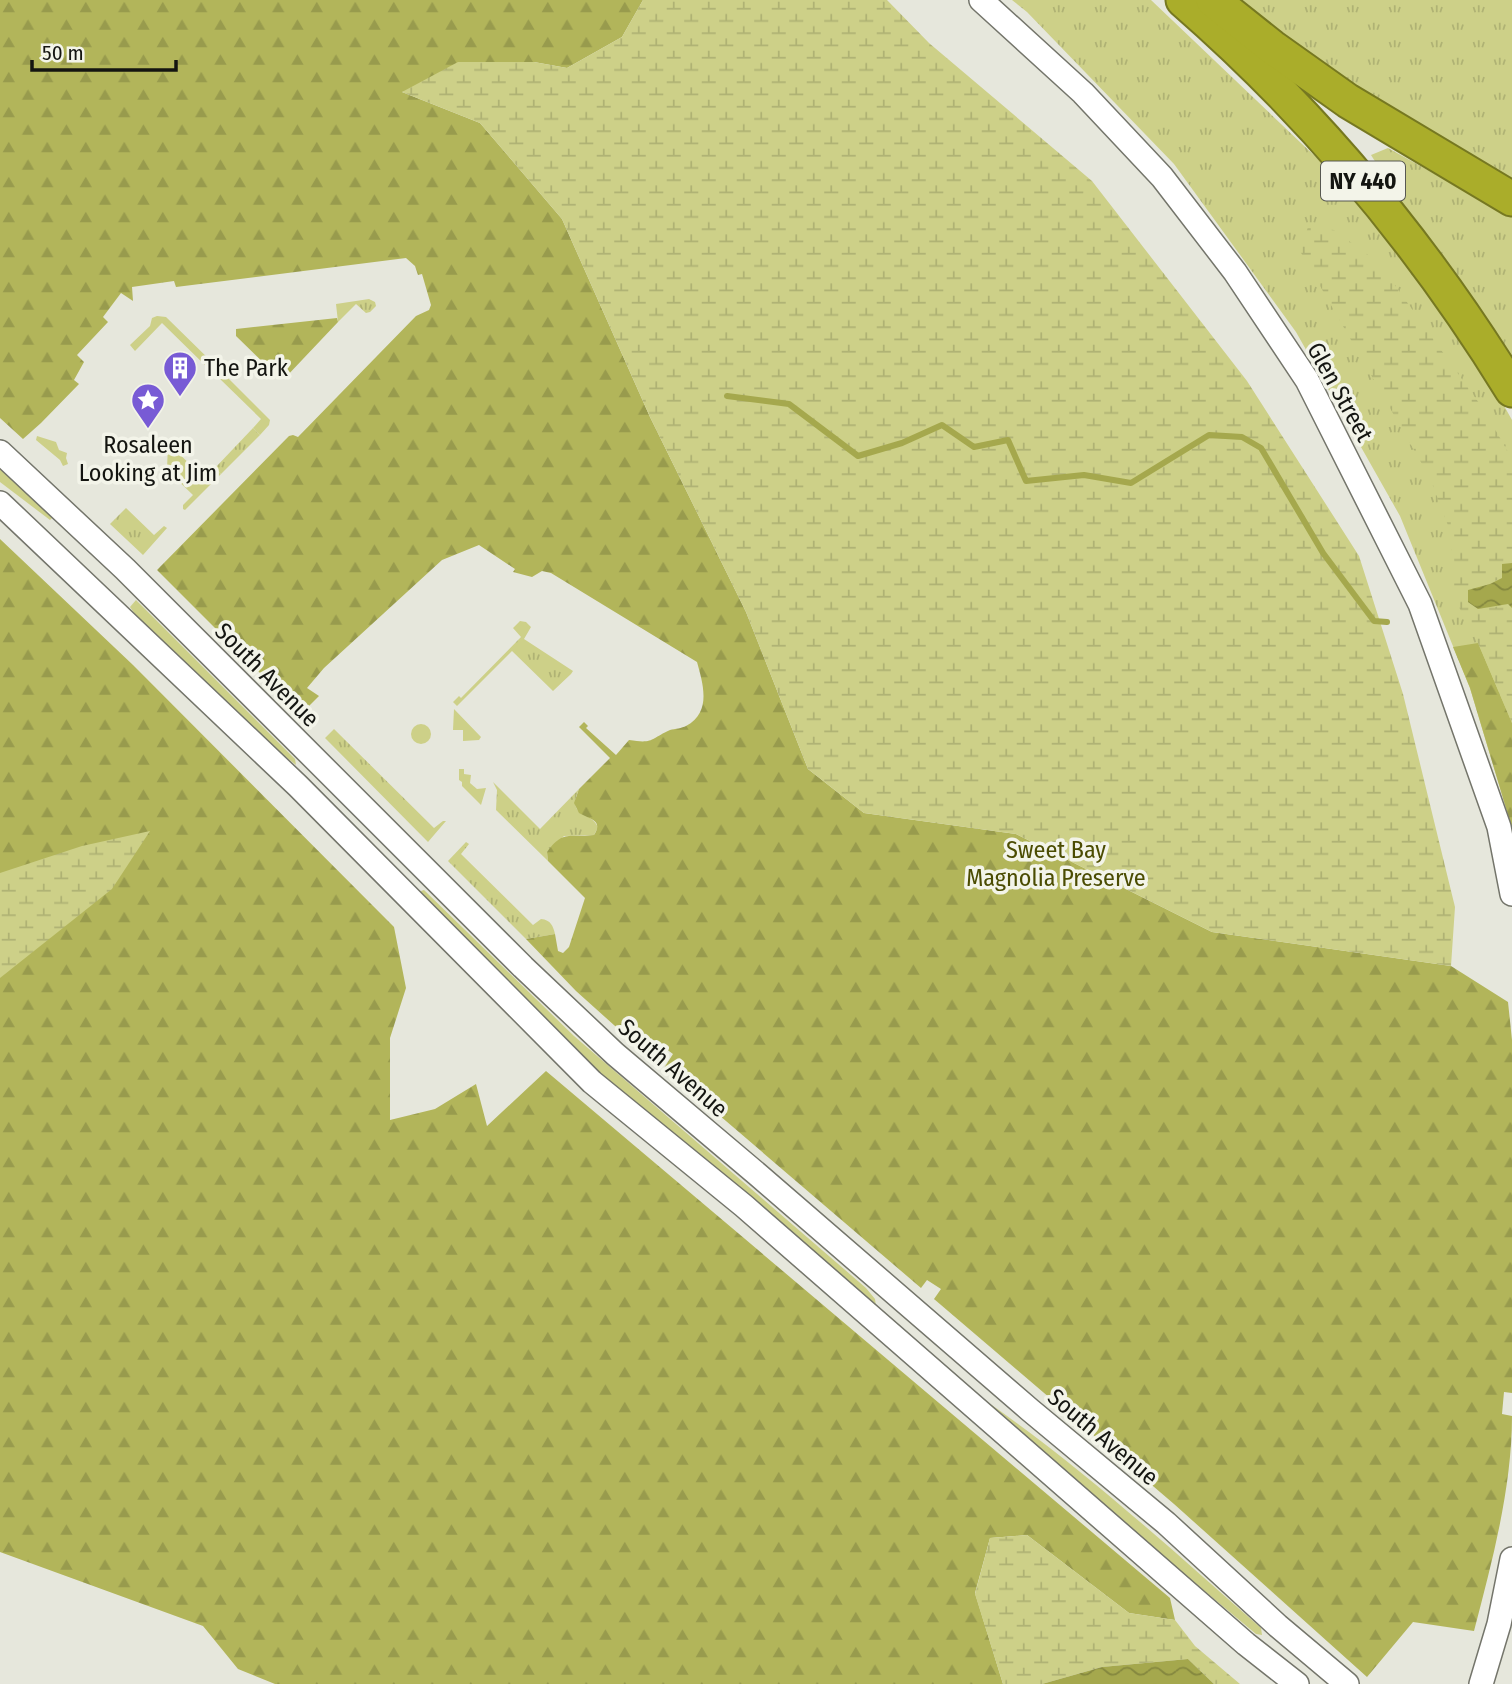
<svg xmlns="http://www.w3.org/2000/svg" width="1512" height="1684" viewBox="0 0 1512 1684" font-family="'Fira Sans Condensed',sans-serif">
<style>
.grass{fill:url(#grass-tufts)}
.forest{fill:url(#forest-firs)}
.wetland{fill:url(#wetland-marsh)}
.garden{fill:#cdd088}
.water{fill:url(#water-waves)}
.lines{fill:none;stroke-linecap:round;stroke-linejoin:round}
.stream{stroke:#a5a84d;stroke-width:6}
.minor-casing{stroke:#74756b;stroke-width:26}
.highway-casing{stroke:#767821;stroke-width:37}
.minor{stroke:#fff;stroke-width:23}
.highway{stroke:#aaad2a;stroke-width:33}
.labels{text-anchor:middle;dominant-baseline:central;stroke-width:7;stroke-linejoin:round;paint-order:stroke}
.shield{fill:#f3f4e9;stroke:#575852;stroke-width:2}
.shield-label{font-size:23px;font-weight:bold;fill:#141511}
.poi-label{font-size:24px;fill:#141511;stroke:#f3f4e9;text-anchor:start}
.street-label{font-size:24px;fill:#141511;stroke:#f3f4e9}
.park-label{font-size:24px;fill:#4b4c02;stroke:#f3f4e9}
</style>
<defs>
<pattern id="grass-tufts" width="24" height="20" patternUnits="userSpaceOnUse" patternTransform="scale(1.75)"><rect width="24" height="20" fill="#cdd088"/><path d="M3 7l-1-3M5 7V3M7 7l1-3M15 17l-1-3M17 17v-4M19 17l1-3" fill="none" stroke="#afb274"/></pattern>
<pattern id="forest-firs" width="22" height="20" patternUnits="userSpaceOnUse" patternTransform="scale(1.75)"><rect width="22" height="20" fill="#b2b55a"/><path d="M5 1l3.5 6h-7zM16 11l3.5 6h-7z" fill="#989b4d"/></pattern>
<pattern id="wetland-marsh" width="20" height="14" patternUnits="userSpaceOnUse" patternTransform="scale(1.75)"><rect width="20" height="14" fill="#cdd088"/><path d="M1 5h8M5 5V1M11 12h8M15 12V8" fill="none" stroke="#afb274"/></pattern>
<pattern id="water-waves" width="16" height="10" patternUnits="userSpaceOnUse" patternTransform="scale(1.75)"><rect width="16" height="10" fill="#a5a84d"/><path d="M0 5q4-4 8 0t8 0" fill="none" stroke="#85883f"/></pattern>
</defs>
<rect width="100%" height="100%" fill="#e6e7dc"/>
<g class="grass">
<path d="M 1012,0 L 1151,0 L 1363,202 L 1470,345 L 1512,420 L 1512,828 L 1470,688 L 1400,516 L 1296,332 L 1174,164 L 1027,12 Z"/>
<path d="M 1232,0 L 1512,0 L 1512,184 L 1359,94 Z"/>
<path d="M 1388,148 L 1512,217 L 1512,363 L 1407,212 L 1371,155 Z"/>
<path d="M 369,299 L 375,302 L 376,306 L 370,312 L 366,313 L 356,304 L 338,322 L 336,304 Z"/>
<path d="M 253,428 L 260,435 L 221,474 L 215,468 Z"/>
<path d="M 126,508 L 154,535 L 164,526 L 167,528 L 143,555 L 110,524 Z"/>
<path d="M 520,621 L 526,622 L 531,627 L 524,639 L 573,671 L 571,674 L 553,691 L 512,651 L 457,706 L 453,702 L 459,696 L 461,698 L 521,637 L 513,628 Z"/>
<path d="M 334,729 L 434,828 L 443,821 L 446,821 L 428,842 L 325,738 Z"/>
<path d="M 493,782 L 540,829 L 579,789 C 566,818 590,810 598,827 L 594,835 L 564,836 L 547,852 L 548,861 L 496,810 L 497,790 Z"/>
<path d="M 466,842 L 469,844 L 461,854 L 533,925 L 541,919 C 551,920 553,926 555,934 L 526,939 L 448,861 Z"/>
</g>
<g class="forest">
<path d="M 0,0 L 643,0 L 622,37 L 567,68 L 534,62 L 402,92 L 480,123 L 562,219 L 650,417 L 746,612 L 808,769 L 864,813 L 1016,834 L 1212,932 L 1451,966 L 1508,1002 L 1512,1040 L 1512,1393 L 1504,1392 L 1502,1414 L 1512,1416 C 1512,1488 1492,1562 1474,1631 L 1413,1622 L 1367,1677 L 1174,1504 L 934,1299 L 941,1289 L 927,1280 L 921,1288 L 664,1068 L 673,1054 L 654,1040 L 644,1052 L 576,991 L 526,939 L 555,934 L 558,951 L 563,953 L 569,947 L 585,898 L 548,861 L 547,852 C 563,829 571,838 594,835 C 604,820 589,819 579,813 L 574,803 L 579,789 L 610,758 L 579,727 L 584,722 L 588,726 L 586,728 L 616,755 L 629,740 C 654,744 650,739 670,730 C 675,729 682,728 686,726 C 712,712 703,684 697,662 L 551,573 L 542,571 L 532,577 L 513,572 L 515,569 L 479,545 L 442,560 L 324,668 L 307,688 L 319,696 L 301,714 L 157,570 L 289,436 L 293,435 L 298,437 L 416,316 L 429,310 L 431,305 L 422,274 L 418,275 L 415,266 L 406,258 L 176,287 L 174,281 L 132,287 L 133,301 L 121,293 L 103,317 L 108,322 L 77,355 L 84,362 L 74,380 L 79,384 L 41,423 L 23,439 L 0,418 Z"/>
<path d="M 337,318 L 338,322 L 285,378 L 282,375 L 279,378 L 236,336 L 236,329 Z"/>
<path d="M 0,539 L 133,665 L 394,927 L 406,988 L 390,1038 L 390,1120 L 435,1109 L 476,1084 L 487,1126 L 546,1071 L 1170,1598 L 1175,1620 L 1129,1613 L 1027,1535 L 990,1538 L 975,1593 L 1003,1684 L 275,1684 L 238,1669 L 203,1626 L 0,1552 Z"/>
<path d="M 1478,643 L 1512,723 L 1512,828 L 1470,688 L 1453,647 Z"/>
</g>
<g class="wetland">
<path d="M 643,0 L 887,0 L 929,43 L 1092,181 L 1247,381 L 1359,556 L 1403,694 L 1455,907 L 1451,966 L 1212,932 L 1016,834 L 864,813 L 808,769 L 746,612 L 650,417 L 562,219 L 480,123 L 402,92 L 458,62 L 534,62 L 567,68 L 622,37 Z"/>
<path d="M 1308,227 L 1334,230 L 1379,263 L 1484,410 L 1512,459 L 1512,563 L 1502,564 L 1503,578 L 1468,591 L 1468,602 L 1495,607 L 1508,604 L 1512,608 L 1512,723 L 1478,643 L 1451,592 L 1452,536 L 1430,478 L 1300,251 Z"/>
<path d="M 150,831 L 112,889 L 0,978 L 0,873 L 82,846 Z"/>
<path d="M 1027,1535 L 1129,1613 L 1175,1620 L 1195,1646 L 1240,1684 L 1214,1684 L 1188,1659 L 1102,1667 L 1042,1684 L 1003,1684 L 975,1594 L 990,1538 Z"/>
</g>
<g class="garden">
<path d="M 157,316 L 166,317 L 216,366 L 211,371 L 162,323 L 135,351 L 130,345 L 150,326 L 152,318 Z"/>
<path d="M 224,374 L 270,420 L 269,425 L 260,435 L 253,428 L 261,419 L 219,378 Z"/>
<path d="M 37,436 L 56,442 L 59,450 L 67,453 L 66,458 L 68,464 L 63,466 L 60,460 L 36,440 Z"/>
<path d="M 168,443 L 204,478 L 215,468 L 221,474 L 185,510 L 183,509 L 183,505 L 193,495 L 167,470 Z"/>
<path d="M 0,466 L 53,517 L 50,520 L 0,482 Z"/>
<path d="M 136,600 L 295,759 L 296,765 L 258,735 L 142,624 L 130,607 Z"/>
<path d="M 454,709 L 481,737 L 479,740 L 463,741 L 463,730 L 453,730 Z"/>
<circle cx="421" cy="734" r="10"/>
<path d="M 459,769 L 464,769 L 464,774 L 471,775 L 470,783 L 477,789 L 486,788 L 481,805 L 462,786 L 462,782 L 459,780 Z"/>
<path d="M 424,890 L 574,1036 L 866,1288 L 875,1299 L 876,1306 L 869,1306 L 592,1067 L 420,896 L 421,891 Z"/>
<path d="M 983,1399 C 1082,1467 1171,1549 1261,1628 L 1262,1635 L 1256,1634 L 1110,1512 L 1109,1508 L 981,1402 Z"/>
</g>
<g class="water">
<path d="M 1512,563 L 1512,608 L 1508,604 L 1478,609 L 1468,602 L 1468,590 L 1490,584 L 1502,578 L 1502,564 Z"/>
<path d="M 1188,1659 L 1214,1684 L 1042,1684 L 1102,1667 Z"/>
</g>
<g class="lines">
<path class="stream" d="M 727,396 L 789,404 L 858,456 L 902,443 L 942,425 L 974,447 L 1008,440 L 1026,481 L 1084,475 L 1131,483 L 1209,435 L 1242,437 L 1261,448 L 1323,553 L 1374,621 L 1387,622"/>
<g class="minor-casing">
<g id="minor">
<path d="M 981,0 L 1083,93 L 1162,177 L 1235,272 L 1307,380 L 1420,604 L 1499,827 L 1512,894"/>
<path d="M 0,452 L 125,569 L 523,967 L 615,1054 L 757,1174 L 1030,1410 L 1166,1523 L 1278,1626 L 1347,1684"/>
<path d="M 0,503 L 298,786 L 592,1082 L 744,1206 L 1246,1644 L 1297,1684"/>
<path d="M 1481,1684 L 1499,1624 L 1512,1559"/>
</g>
</g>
<g class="highway-casing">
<g id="highway">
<path d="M 1183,0 C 1314,114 1421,242 1512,390"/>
<path d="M 1213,0 L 1272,47 L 1348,101 L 1512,199"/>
</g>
</g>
<use href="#minor" class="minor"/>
<use href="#highway" class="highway"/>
</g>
<defs>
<g id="building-pin" transform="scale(1.75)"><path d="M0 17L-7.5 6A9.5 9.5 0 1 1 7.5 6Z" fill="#785bd5" stroke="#f3f4e9"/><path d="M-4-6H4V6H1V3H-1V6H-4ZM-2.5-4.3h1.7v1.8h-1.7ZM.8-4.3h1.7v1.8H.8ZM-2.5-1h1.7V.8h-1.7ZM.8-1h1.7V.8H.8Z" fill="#fff"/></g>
<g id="sight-pin" transform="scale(1.75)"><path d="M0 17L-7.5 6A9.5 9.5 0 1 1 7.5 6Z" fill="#785bd5" stroke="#f3f4e9"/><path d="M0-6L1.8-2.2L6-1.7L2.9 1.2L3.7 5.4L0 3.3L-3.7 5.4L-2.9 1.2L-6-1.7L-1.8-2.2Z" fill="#fff"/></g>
</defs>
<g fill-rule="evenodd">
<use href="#building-pin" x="180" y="368"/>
<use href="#sight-pin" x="148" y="400"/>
</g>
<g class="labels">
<rect class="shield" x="1321" y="161.5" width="84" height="39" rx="5"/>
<g class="shield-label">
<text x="1363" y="181">NY 440</text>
</g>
<g class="poi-label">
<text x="204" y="368">The Park</text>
<text x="148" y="445" text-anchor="middle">Rosaleen<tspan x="148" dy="28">Looking at Jim</tspan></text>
</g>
<g class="street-label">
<text transform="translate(1340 392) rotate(61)">Glen Street</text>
<text transform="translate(267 675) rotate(45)">South Avenue</text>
<text transform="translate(673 1068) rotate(41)">South Avenue</text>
<text transform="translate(1103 1437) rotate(40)">South Avenue</text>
</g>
<g class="park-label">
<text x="1056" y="850">Sweet Bay<tspan x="1056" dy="28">Magnolia Preserve</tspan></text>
</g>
</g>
<path d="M32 60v10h144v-10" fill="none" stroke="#141511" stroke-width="3.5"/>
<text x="42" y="60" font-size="21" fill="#141511" stroke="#f3f4e9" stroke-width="5" paint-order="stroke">50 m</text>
</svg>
